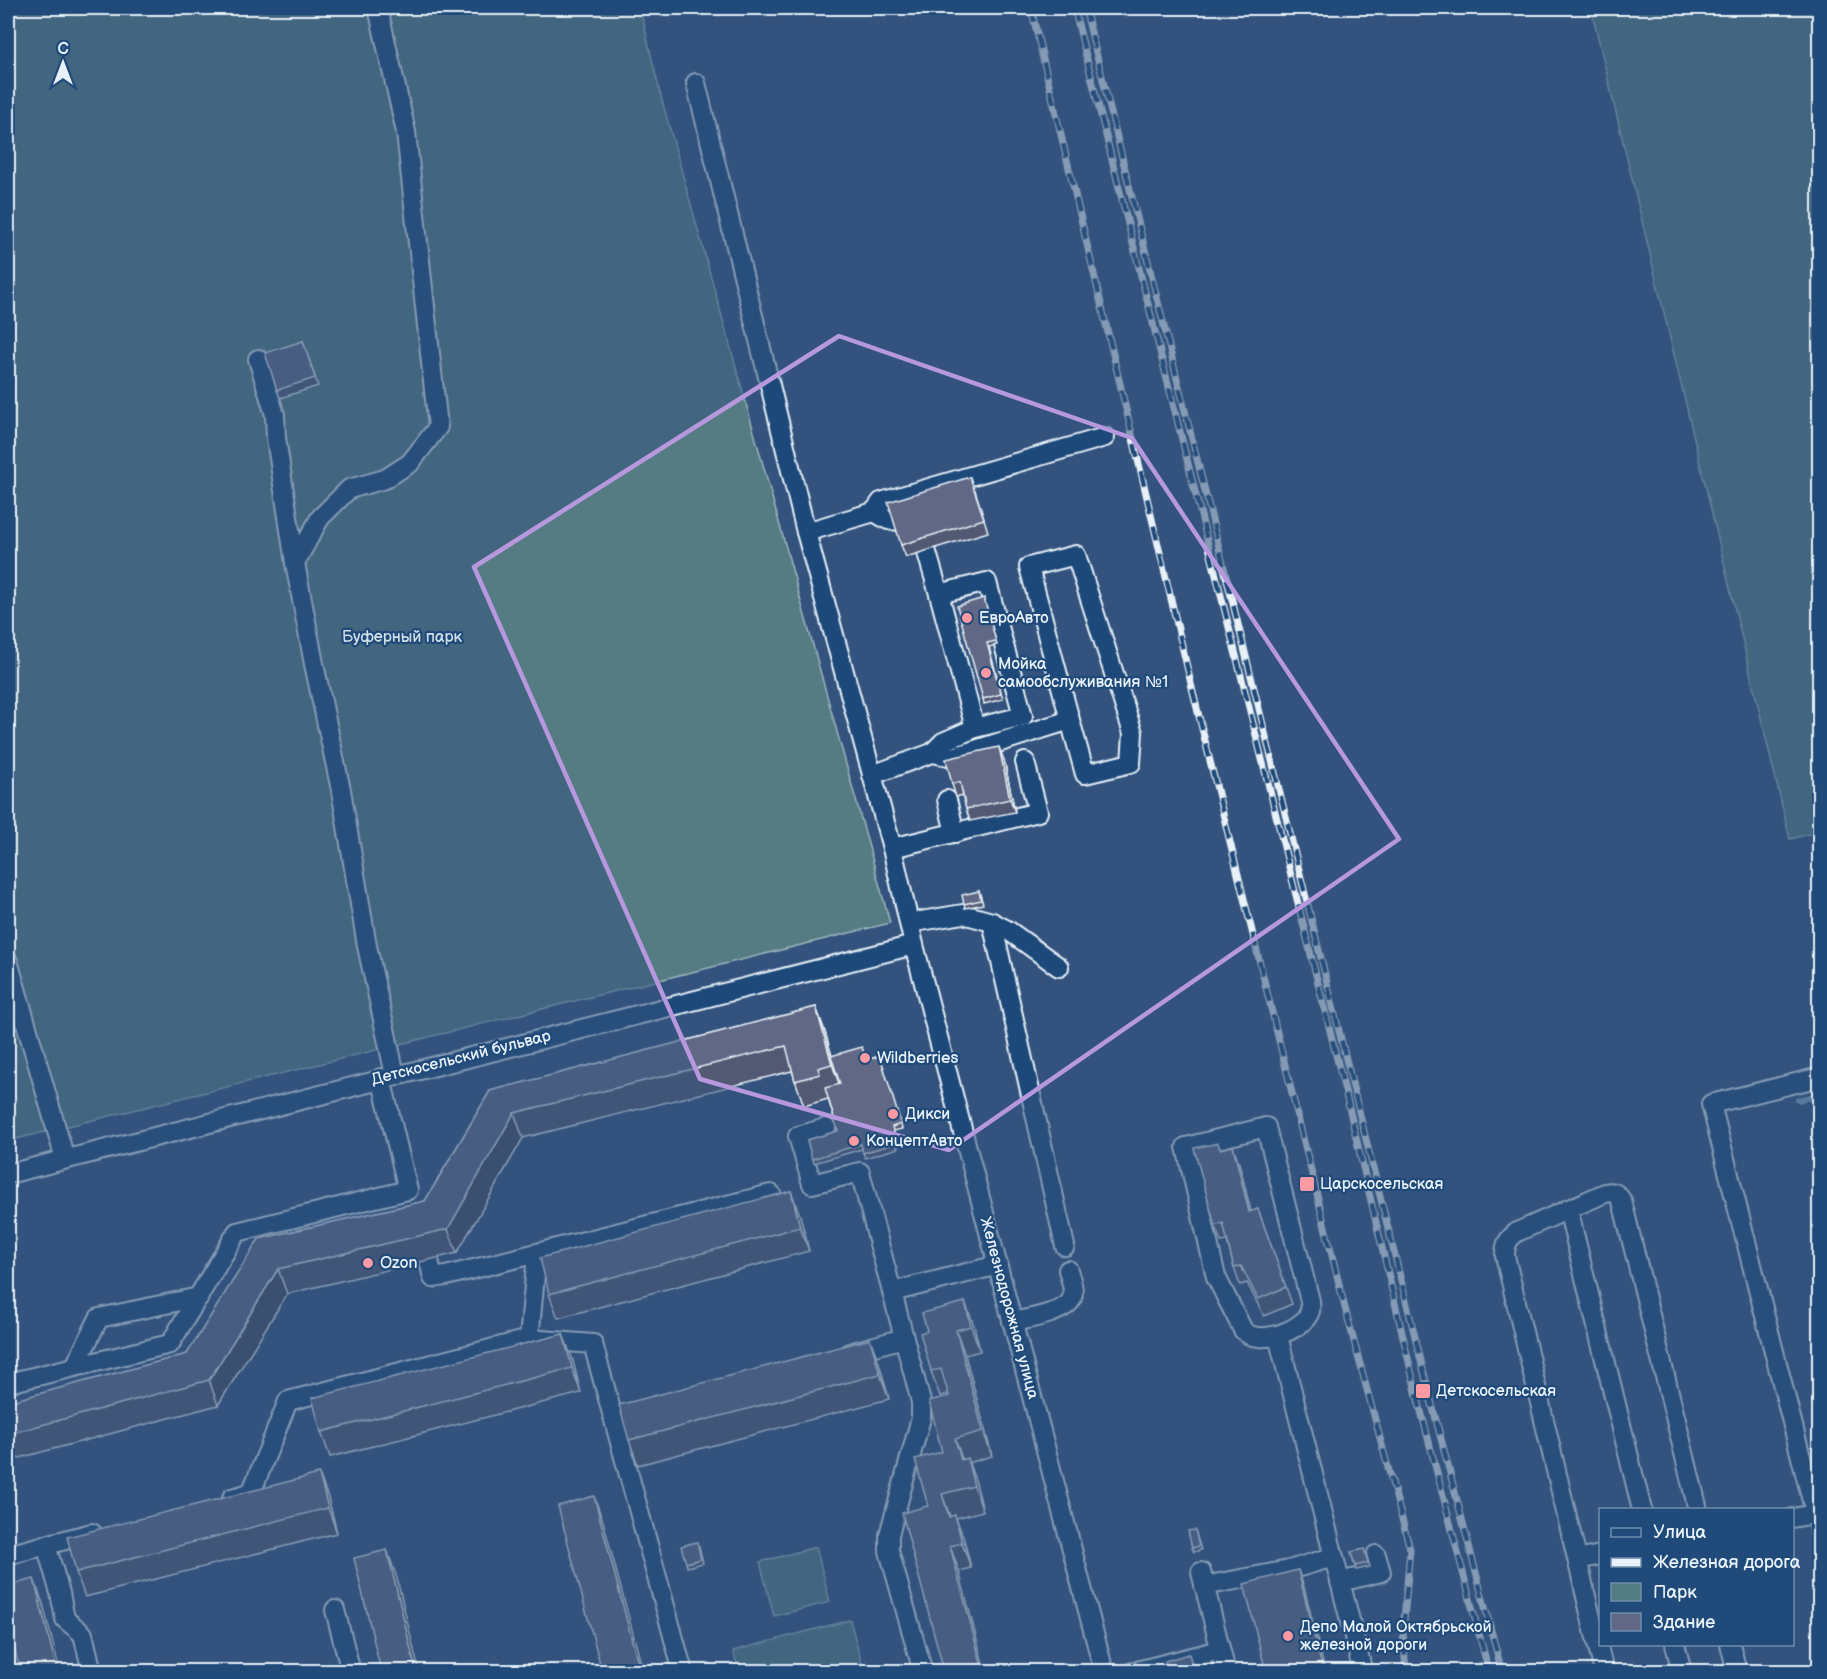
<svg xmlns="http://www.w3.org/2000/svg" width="1827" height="1679" viewBox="0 0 1827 1679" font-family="'Balsamiq Sans',sans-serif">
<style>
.green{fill:#547c83;stroke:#9eb6be;stroke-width:1.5}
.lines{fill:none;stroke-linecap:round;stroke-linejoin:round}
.stream{stroke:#84a8c1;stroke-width:6}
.minor-casing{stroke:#e8f1f8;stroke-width:22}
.minor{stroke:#1f4a7a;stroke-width:18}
.rail-casing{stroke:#e8f1f8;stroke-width:7}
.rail{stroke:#1f4a7a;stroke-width:4.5;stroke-dasharray:14;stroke-linecap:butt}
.wall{fill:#535973;stroke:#e8f1f8;stroke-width:1.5}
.shaded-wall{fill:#44495e;stroke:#e8f1f8;stroke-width:1.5}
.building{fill:#616886;stroke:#e8f1f8;stroke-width:1.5}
.marked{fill:none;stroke:#b798de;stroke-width:4.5;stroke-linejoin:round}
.poi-dot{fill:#ff9aa2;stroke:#1f4a7a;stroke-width:2}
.labels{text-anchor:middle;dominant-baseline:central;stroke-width:4.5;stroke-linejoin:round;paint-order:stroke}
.poi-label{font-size:16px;fill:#e8f1f8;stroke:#1f4a7a;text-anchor:start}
.park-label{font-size:16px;fill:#d2dfe6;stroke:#1f4a7a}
.street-label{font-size:16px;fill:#e8f1f8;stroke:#1f4a7a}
</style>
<rect width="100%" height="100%" fill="#33537e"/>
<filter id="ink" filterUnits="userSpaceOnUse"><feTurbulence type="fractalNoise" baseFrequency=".0167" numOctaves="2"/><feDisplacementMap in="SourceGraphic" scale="12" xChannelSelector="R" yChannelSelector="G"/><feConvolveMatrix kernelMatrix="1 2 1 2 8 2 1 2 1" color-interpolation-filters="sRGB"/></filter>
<g filter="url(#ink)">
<g class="green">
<path d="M 8,8 L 640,8 L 660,93 L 890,923 L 8,1141 Z"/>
<path d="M 1591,8 L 1819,8 L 1820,831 L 1790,839 Z"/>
<path d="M 816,1547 L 830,1602 L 774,1616 L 760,1562 Z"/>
<path d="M 850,1620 L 864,1671 L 739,1671 L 733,1651 Z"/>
</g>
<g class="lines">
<path class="stream" d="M 1798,1100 L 1820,1095"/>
<g class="minor-casing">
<g id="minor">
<path d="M 696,83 L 806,532 L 892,848 L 914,945 L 1104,1672"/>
<path d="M 258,359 L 275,415 L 276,438 L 295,563 L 314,664 L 341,790 L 367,946 L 395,1075"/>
<path d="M 874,512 L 888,520 L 901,521 L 925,546 L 939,594"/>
<path d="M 806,532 L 874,512 L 881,502 L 1105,437"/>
<path d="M 295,563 L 320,518 L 349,489 L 385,479 L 410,463 L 438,427 L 406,132 L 378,8"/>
<path d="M 932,753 L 953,757 L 1070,720 L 1029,567 L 1076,555 L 1133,733 L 1131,763 L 1085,774 L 1070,720"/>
<path d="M 872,775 L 932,753 L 943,742 L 975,728 L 1023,716 L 987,582 L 939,594 L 975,728"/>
<path d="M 947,800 L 955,833"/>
<path d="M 892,848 L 1038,812 L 1025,762"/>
<path d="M 992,922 L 1009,931 L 1059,967"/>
<path d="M 909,923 L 963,914 L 992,922 L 1065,1246"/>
<path d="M 8,961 L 65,1159"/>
<path d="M 1820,1077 L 1711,1104 L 1820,1532"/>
<path d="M 1266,1127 L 1310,1301 C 1310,1304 1311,1308 1310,1311 C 1304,1331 1257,1347 1243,1330 L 1216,1277 L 1186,1147 Z"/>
<path d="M 826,1128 L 798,1136 L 812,1184 L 860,1172 L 892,1292"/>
<path d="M 8,1174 L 914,945"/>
<path d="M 1568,1209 L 1642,1510"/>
<path d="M 429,1260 L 433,1278 L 446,1276 L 771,1194"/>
<path d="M 1012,1322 C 1027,1319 1067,1313 1072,1298 C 1075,1289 1070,1278 1068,1270"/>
<path d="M 1278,1336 L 1363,1672"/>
<path d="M 529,1339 L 537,1254"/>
<path d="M 849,1353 L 904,1338"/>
<path d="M 75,1366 L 99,1318 L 199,1297"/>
<path d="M 8,1383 L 170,1344 L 237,1232 L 408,1190 L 381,1078"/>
<path d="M 232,1498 L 251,1493 L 288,1401 L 529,1339 L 593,1344 L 683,1672"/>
<path d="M 1792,1518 L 1815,1514"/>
<path d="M 46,1545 L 92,1533"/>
<path d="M 8,1555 L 46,1545 L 60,1593 L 65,1619 L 83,1634 L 92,1672"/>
<path d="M 1578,1560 L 1600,1555"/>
<path d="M 1201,1572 L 1226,1672"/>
<path d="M 1340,1582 L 1381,1572 L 1376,1555"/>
<path d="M 1204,1586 L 1289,1570 L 1333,1557"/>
<path d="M 335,1610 L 351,1672"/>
<path d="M 1675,1644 L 1682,1672"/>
<path d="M 1730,1644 L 1737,1672"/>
<path d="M 923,1672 L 889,1551 L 889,1535 L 921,1418 L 921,1402 L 892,1292 L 998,1265"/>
<path d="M 1133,1672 L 1220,1650"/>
<path d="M 1604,1672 L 1505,1256 C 1505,1244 1508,1239 1517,1232 L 1605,1193 C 1614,1191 1617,1193 1622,1201 L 1698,1510"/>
</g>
</g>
<use href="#minor" class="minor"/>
<g class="rail-casing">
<g id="rail">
<path d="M 1031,8 L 1193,692 L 1345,1308 L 1410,1549 L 1403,1632 L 1406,1672"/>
<path d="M 1074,8 L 1347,1099 L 1416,1392 L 1489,1672"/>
<path d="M 1085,8 L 1428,1389 L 1502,1672"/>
</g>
</g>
<use href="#rail" class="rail"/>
</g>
<g class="wall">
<path d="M 303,341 L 318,386 L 280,398 L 277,390 Z"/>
<path d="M 975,490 L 988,532 L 906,557 L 901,545 Z"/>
<path d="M 984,598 L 997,645 L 989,647 L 1003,699 L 984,704 L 983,699 Z"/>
<path d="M 1004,760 L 1015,812 L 970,821 L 966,809 L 963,795 L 956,797 L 952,784 Z"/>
<path d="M 979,891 L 983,904 L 965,908 L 964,904 Z"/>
<path d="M 816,1007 L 825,1032 L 832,1056 L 866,1060 L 880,1056 L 902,1129 L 893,1131 L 898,1148 L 865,1158 L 862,1149 L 814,1163 L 807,1140 L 838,1131 L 828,1099 L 804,1106 L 792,1071 L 523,1138 L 457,1253 L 287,1294 L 218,1405 L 8,1461 L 8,1402 L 187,1354 L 259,1239 L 425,1201 L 490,1091 Z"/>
<path d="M 1221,1149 L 1239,1163 L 1251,1212 L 1258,1209 L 1292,1304 L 1264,1316 L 1247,1283 L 1240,1285 L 1234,1268 L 1227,1241 L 1221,1242 L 1215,1226 Z"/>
<path d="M 791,1191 L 800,1216 L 809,1251 L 558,1318 L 549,1294 Z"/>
<path d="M 965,1302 L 974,1326 L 980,1351 L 965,1355 L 992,1456 L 968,1463 L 976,1483 L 983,1511 L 956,1518 L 964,1540 L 971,1568 L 959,1571 L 928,1506 L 942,1452 L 949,1396 L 948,1394 L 940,1396 L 931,1371 L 927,1331 Z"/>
<path d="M 870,1339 L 879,1363 L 889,1399 L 638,1465 L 629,1440 Z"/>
<path d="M 572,1358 L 581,1393 L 330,1457 L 321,1432 Z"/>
<path d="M 319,1474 L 328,1498 L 337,1533 L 85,1597 L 76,1572 Z"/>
<path d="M 1195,1530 L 1201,1550 L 1194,1552 L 1192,1548 Z"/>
<path d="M 699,1546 L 703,1563 L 687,1567 L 686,1563 Z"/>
<path d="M 1351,1552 L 1366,1553 L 1370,1567 L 1356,1570 Z"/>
</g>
<g class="shaded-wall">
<path d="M 999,747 L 1004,760 L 1015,812 L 1010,799 Z"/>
<path d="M 816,1007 L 825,1032 L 841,1089 L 832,1064 Z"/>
<path d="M 514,1113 L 523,1138 L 457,1253 L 448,1229 Z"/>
<path d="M 1233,1146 L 1239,1163 L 1255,1229 L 1249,1212 Z"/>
<path d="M 791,1191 L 800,1216 L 809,1251 L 800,1227 Z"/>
<path d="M 278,1269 L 287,1294 L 218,1405 L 209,1380 Z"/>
<path d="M 965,1302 L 974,1326 L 980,1351 L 971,1326 Z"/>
<path d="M 956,1330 L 965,1355 L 992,1456 L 983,1431 Z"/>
<path d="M 563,1334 L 572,1358 L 581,1393 L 572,1368 Z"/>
<path d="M 870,1339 L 879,1363 L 889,1399 L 880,1374 Z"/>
<path d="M 955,1439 L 964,1464 L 961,1460 Z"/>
<path d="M 967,1458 L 976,1483 L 983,1511 L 974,1486 Z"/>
<path d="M 319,1474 L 328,1498 L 337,1533 L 328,1508 Z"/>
<path d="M 942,1494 L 951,1519 L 949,1517 Z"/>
<path d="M 594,1496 L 603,1521 L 643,1671 L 640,1671 Z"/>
<path d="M 955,1515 L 964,1540 L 971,1568 L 962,1543 Z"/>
<path d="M 950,1546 L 959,1571 L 985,1671 L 983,1671 Z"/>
<path d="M 387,1550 L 396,1575 L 419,1671 L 416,1671 Z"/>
<path d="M 1298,1570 L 1304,1587 L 1325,1671 L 1323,1671 Z"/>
<path d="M 34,1579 L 43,1604 L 60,1671 L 57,1671 Z"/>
</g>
<g class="building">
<path d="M 303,341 L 315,378 L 277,390 L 265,353 Z"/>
<path d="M 970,477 L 984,519 L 901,545 L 888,502 Z"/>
<path d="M 984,598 L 996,641 L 987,643 L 1001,694 L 983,699 L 957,606 Z"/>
<path d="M 999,747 L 1010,799 L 966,809 L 960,782 L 952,784 L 946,759 Z"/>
<path d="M 979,891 L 981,900 L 964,904 L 962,895 Z"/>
<path d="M 816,1007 L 832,1064 L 818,1068 L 820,1074 L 795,1081 L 786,1046 L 514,1113 L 448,1229 L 278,1269 L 209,1380 L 8,1434 L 8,1402 L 187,1354 L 259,1239 L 425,1201 L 490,1091 Z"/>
<path d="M 862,1047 L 866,1060 L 880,1056 L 901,1124 L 892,1127 L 897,1143 L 863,1153 L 861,1144 L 812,1159 L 807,1140 L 838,1131 L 825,1088 L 840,1084 L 831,1056 Z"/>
<path d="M 1218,1143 L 1220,1149 L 1233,1146 L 1249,1212 L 1258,1209 L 1286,1287 L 1258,1299 L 1241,1266 L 1234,1268 L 1223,1223 L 1215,1226 L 1194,1148 Z"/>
<path d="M 791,1191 L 800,1227 L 549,1294 L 540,1258 Z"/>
<path d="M 965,1302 L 971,1326 L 956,1330 L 983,1431 L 955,1439 L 961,1460 L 967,1458 L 974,1486 L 942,1494 L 949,1517 L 955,1515 L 962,1543 L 950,1546 L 983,1671 L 944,1671 L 902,1513 L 928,1506 L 915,1459 L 942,1452 L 929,1401 L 949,1396 L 941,1369 L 931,1371 L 920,1333 L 927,1331 L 922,1313 Z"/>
<path d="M 563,1334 L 572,1368 L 321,1432 L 312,1398 Z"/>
<path d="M 870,1339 L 880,1374 L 629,1440 L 619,1405 Z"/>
<path d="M 319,1474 L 328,1508 L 76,1572 L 67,1537 Z"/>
<path d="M 594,1496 L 640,1671 L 602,1671 L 558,1506 Z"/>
<path d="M 1195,1530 L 1199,1546 L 1192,1548 L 1188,1531 Z"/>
<path d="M 697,1542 L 701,1559 L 686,1563 L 681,1546 Z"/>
<path d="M 1364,1549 L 1368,1563 L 1355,1566 L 1351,1552 Z"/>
<path d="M 387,1550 L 416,1671 L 381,1671 L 354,1558 Z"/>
<path d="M 1298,1570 L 1323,1671 L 1250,1671 L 1265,1668 L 1244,1584 Z"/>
<path d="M 34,1579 L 57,1671 L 20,1671 L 8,1621 L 8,1586 Z"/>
<path d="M 1189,1654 L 1194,1671 L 1168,1671 L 1165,1661 Z"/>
</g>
</g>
<path d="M0 0H1827V1679H0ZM 839,336 L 1132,438 L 1399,839 L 949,1150 L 700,1079 L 474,567 Z" fill="#33537e" fill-opacity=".55" fill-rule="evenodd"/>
<path class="marked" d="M 839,336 L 1132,438 L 1399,839 L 949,1150 L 700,1079 L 474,567 Z"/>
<g class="poi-dot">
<circle cx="967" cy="618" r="6"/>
<circle cx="986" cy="673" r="6"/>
<circle cx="865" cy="1058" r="6"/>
<circle cx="893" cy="1114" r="6"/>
<circle cx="854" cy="1141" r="6"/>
<rect x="1299" y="1176" width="16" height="16" rx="3"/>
<circle cx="368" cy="1263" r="6"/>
<rect x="1415" y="1383" width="16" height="16" rx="3"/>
<circle cx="1288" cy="1636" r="6"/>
</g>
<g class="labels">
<g class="poi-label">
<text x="979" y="618">ЕвроАвто</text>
<text x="998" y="664">Мойка<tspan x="998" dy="18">самообслуживания №1</tspan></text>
<text x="877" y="1058">Wildberries</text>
<text x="905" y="1114">Дикси</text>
<text x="866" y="1141">КонцептАвто</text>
<text x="1320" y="1184">Царскосельская</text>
<text x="380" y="1263">Ozon</text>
<text x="1436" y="1391">Детскосельская</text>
<text x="1300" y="1627">Депо Малой Октябрьской<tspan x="1300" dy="18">железной дороги</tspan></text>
</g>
<g class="park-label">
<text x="402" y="637">Буферный парк</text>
</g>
<g class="street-label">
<text transform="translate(461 1058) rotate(-14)">Детскосельский бульвар</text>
<text transform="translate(1009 1308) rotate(75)">Железнодорожная улица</text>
</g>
</g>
<rect width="1827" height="1679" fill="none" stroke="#1f4a7a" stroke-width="30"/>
<rect x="15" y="15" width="1797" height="1649" fill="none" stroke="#e8f1f8" stroke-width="2" filter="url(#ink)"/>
<rect x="1599" y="1508" width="195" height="138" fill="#1f4a7a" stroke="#6f8dac" stroke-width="1.5"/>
<rect x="1611" y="1528" width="30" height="9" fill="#1f4a7a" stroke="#6f8dac" stroke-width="1.5"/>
<text x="1653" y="1538" font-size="18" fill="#e8f1f8">Улица</text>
<rect x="1611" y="1558" width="30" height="9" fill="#e8f1f8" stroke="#6f8dac" stroke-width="1.5"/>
<text x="1653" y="1568" font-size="18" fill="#e8f1f8">Железная дорога</text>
<rect x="1611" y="1583" width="30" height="18" fill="#547c83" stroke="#6f8dac" stroke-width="1.5"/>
<text x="1653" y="1598" font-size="18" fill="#e8f1f8">Парк</text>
<rect x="1611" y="1613" width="30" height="18" fill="#616886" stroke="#6f8dac" stroke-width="1.5"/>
<text x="1653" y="1628" font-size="18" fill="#e8f1f8">Здание</text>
<g transform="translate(63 63)" stroke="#1f4a7a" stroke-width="4.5" paint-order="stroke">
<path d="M0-4.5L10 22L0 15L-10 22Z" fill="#e8f1f8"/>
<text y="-9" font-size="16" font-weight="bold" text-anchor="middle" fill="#e8f1f8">С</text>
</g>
</svg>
